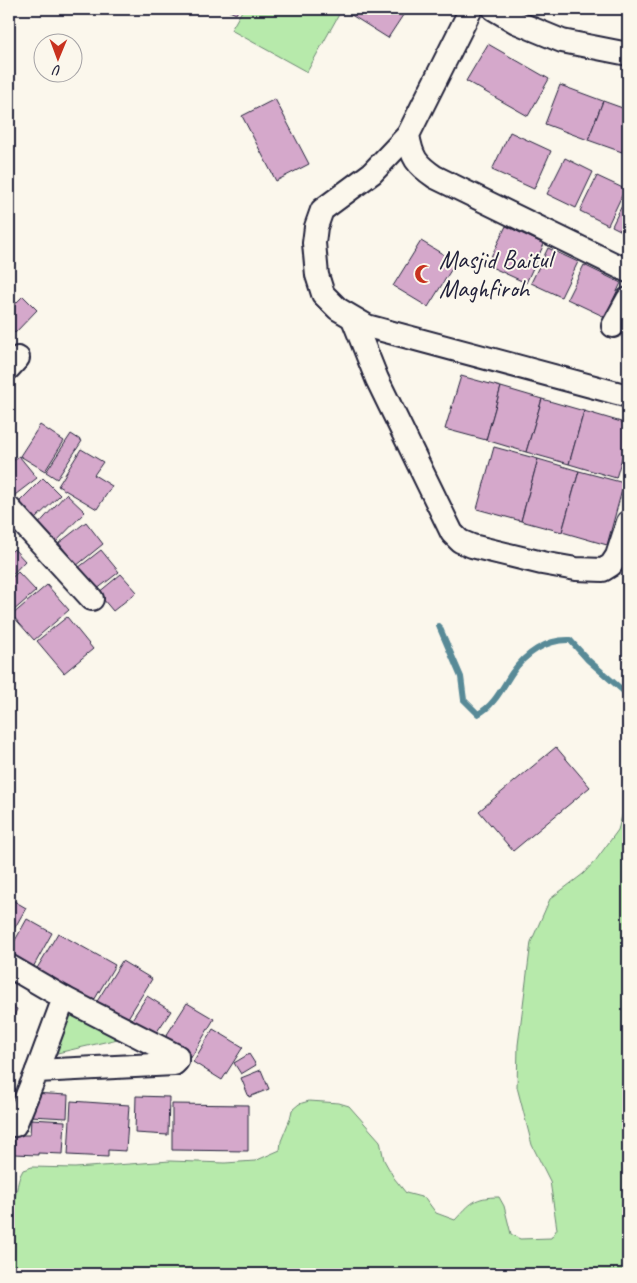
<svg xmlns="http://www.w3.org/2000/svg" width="637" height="1283" viewBox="0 0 637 1283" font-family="Caveat,sans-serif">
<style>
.green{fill:#b7eaab;stroke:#6c8673}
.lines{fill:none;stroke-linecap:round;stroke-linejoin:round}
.stream{stroke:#598a97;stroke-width:6}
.building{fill:#d5a8cb;stroke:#22223b}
.minor-casing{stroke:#22223b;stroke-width:26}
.minor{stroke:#fbf7ec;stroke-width:22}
.labels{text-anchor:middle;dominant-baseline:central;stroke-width:4;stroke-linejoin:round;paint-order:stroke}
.poi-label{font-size:25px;fill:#22223b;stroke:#fbf7ec;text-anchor:start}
</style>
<rect width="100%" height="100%" fill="#fbf7ec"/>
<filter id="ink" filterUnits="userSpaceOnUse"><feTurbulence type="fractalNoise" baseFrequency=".02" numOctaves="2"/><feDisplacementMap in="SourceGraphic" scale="10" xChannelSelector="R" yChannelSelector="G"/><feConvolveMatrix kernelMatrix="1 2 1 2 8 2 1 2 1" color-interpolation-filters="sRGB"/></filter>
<g filter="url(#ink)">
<g class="green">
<path d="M 243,9 L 342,9 L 307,72 L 231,30 Z"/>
<path d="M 628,795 L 628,1274 L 9,1274 L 9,1212 C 18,1199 15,1183 23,1170 L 32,1167 L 75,1168 L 170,1161 L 225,1163 L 255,1161 L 280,1150 L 281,1141 L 290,1119 L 292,1110 L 299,1104 L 309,1101 L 339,1103 L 349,1106 L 380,1141 L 384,1160 L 394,1178 L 406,1193 L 425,1198 L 436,1213 L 455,1220 C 471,1203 474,1197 499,1197 L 504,1206 L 511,1234 L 520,1239 L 551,1238 L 557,1229 L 550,1181 L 532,1145 L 517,1087 L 518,1045 L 531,942 L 550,899 L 583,874 L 596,860 L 618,830 Z"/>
<path d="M 72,1009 L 122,1038 L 53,1054 Z"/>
</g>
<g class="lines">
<path class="stream" d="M 439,626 L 461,677 L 464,700 L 478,714 C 494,706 502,688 512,673 C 525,654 546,639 570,640 L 588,660 L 628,695"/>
</g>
<g class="building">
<path d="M 225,9 L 239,9 L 236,14 Z"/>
<path d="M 346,9 L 407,9 L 388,38 L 345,11 Z"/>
<path d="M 488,44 L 549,79 L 528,116 L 466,81 Z"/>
<path d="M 560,85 L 603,101 L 588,140 L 545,124 Z"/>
<path d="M 275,99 L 309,164 L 276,181 L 242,116 Z"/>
<path d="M 603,101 L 628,110 L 628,135 L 622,152 L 588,140 Z"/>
<path d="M 510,132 L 551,151 L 534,189 L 492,170 Z"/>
<path d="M 628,135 L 628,155 L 622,152 Z"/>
<path d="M 565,158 L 593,172 L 576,208 L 547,194 Z"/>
<path d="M 597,176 L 625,189 L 608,225 L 580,211 Z"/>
<path d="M 628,193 L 628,234 L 612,226 Z"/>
<path d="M 506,226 L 544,244 L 526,283 L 487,265 Z"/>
<path d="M 421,241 L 456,262 L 428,307 L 393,286 Z"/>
<path d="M 548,248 L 578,262 L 561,297 L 531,283 Z"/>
<path d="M 584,265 L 621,283 L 605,317 L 567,299 Z"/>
<path d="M 23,296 L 37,310 L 15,333 L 9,328 L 9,310 Z"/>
<path d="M 461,376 L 501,387 L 486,440 L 445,429 Z"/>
<path d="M 501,387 L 542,399 L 526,452 L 486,440 Z"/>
<path d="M 542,399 L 584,411 L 569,464 L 526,452 Z"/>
<path d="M 584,411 L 628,424 L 628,438 L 616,478 L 569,464 Z"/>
<path d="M 40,425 L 64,441 L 45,471 L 20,456 Z"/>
<path d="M 71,434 L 82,441 L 57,479 L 46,472 Z"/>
<path d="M 494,447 L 538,459 L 521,521 L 477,509 Z"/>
<path d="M 81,449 L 103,462 L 94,475 L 112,486 L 97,509 L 58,486 Z"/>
<path d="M 19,456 L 37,478 L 11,498 L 9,496 L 9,464 Z"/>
<path d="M 538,459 L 579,471 L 562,532 L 521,521 Z"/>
<path d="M 579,471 L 624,483 L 607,545 L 562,532 Z"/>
<path d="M 43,478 L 60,495 L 34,520 L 18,503 Z"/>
<path d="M 66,494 L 85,512 L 52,546 L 34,529 Z"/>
<path d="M 86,522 L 103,544 L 76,566 L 59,543 Z"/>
<path d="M 14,549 L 25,561 L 9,578 L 9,554 Z"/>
<path d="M 101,550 L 119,572 L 96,590 L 78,568 Z"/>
<path d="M 18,572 L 36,591 L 12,612 L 9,609 L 9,580 Z"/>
<path d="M 121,574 L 137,592 L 113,611 L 98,593 Z"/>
<path d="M 47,585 L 69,610 L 34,640 L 12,615 Z"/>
<path d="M 67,617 L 93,649 L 64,673 L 37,641 Z"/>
<path d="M 556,747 L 590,787 L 513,851 L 479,811 Z"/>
<path d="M 9,898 L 26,908 L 9,938 Z"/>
<path d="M 27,919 L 52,933 L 31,971 L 9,958 L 9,951 Z"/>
<path d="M 58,933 L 115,965 L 93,1002 L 36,970 Z"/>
<path d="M 122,961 L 152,979 L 126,1021 L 96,1003 Z"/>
<path d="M 147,996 L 171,1011 L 152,1039 L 129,1024 Z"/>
<path d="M 187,1003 L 214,1019 L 189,1061 L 161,1044 Z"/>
<path d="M 9,1005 L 17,1009 L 9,1028 Z"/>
<path d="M 213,1029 L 243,1047 L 222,1080 L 193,1062 Z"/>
<path d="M 249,1054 L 256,1065 L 241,1074 L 234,1063 Z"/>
<path d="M 261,1070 L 269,1089 L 249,1097 L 241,1078 Z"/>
<path d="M 31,1093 L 68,1095 L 67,1118 L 30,1116 Z"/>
<path d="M 136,1096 L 169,1097 L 168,1135 L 135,1133 Z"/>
<path d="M 71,1101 L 129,1105 L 126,1151 L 108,1150 L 108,1157 L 68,1155 Z"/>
<path d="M 172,1104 L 248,1105 L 248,1151 L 172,1150 Z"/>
<path d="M 31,1119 L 65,1121 L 63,1154 L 38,1153 L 38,1155 L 14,1154 L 14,1135 L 30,1135 Z"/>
</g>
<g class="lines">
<g class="minor-casing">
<g id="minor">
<path d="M 471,9 L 408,135 C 412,158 416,164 435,177 L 628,271"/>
<path d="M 494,9 L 516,22 L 562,41 L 628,54"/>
<path d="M 408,135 L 372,173 L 322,210 L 316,227 L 314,243 L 317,275 L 323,294 L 338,309 L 367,326 L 628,396"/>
<path d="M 353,319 L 377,379 L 452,533 L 460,541 L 472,546 L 542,563 L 576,569 L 603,570 L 611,565 L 617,556 L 628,522"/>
<path d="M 613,326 L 628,299"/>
<path d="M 9,368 L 18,358"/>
<path d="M 9,508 L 92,599"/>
<path d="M 9,966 L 64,998 L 177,1056 L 177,1061 L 174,1064 L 37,1071 L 15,1125 L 9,1123"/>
<path d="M 37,1071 L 64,998"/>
</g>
</g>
<use href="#minor" class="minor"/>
</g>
</g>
<defs>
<g id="mosque-bare" transform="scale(1.5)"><path d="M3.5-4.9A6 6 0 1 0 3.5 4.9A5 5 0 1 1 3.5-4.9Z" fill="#c8321e" stroke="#fbf7ec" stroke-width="2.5" paint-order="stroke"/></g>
</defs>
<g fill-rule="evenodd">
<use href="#mosque-bare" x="424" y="274"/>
</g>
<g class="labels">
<g class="poi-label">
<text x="439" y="260">Masjid Baitul<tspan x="439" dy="29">Maghfiroh</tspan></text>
</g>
</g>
<rect width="637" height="1283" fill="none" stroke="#fbf7ec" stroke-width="30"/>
<rect x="15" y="15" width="607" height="1253" fill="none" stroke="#22223b" stroke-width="2" filter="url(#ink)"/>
<g transform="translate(58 58) rotate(181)"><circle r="24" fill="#fbf7ec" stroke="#a4a2a5"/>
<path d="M0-4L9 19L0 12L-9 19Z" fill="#c8321e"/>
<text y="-8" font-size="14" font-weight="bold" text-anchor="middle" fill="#22223b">U</text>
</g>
</svg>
